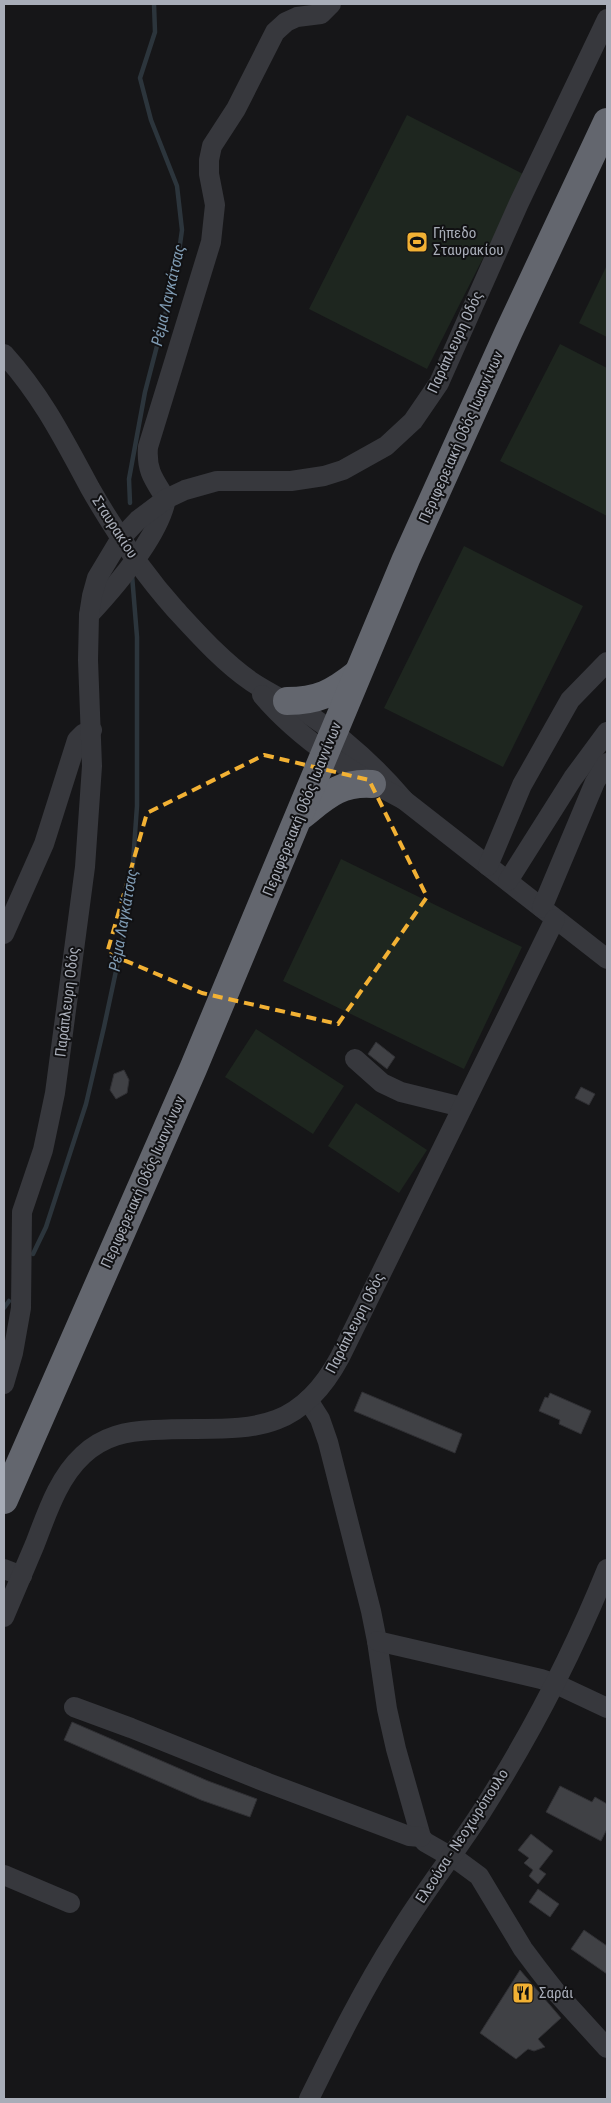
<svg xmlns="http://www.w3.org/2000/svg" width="611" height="2103" viewBox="0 0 611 2103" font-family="'Roboto Condensed',sans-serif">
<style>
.green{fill:#1e261f}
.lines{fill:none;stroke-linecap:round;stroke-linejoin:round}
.stream{stroke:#2c353c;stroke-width:4.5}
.building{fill:#404145;stroke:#303034}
.minor{stroke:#37383d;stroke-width:20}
.highway{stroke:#63666e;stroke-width:28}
.marked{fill:none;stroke:#f2b134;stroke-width:4;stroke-dasharray:10 6;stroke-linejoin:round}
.labels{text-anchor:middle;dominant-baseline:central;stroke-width:4;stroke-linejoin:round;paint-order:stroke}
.poi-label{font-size:15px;fill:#a8adb8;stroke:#111113;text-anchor:start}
.street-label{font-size:15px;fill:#a8adb8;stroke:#111113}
.water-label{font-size:16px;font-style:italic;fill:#7f9bb3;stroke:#111113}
</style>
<rect width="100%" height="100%" fill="#161618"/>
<g class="green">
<path d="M 407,115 L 525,175 L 427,369 L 309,309 Z"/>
<path d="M 607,265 L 607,337 L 579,323 Z"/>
<path d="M 560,344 L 607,368 L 607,516 L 500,461 Z"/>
<path d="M 464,546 L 583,606 L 503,767 L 384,708 Z"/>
<path d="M 341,859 L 522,947 L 464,1069 L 283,981 Z"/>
<path d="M 256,1029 L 344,1086 L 313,1134 L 225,1077 Z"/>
<path d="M 356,1103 L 427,1150 L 399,1193 L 328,1146 Z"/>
</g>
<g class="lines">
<g class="stream">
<path d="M 130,503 L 129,479 L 145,392 L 176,273 L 182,230 L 177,186 L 151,120 L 140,78 L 155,32 L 154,4"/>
<path d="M 33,1254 L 46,1227 L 86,1104 L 104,1027 L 125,929 L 131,891 L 137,806 L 137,637 L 132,575"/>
<path d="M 4,1308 L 9,1301"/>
</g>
</g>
<g class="building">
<path d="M 376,1042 L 395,1057 L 387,1069 L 368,1054 Z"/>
<path d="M 124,1070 L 129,1080 L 127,1093 L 116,1099 L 110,1090 L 114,1074 Z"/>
<path d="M 581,1087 L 595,1094 L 589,1105 L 575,1098 Z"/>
<path d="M 362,1392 L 462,1434 L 455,1453 L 354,1411 Z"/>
<path d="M 550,1393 L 591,1411 L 581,1434 L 559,1424 L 560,1420 L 539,1411 L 545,1397 L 548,1398 Z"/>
<path d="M 72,1722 L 208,1781 L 257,1799 L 250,1817 L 201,1800 L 64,1740 Z"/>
<path d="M 560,1786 L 592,1802 L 595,1797 L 607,1804 L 607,1829 L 601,1841 L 546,1812 Z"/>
<path d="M 531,1834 L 553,1851 L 539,1869 L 546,1874 L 538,1884 L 529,1876 L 533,1870 L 524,1863 L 529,1858 L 518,1850 Z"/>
<path d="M 538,1889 L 559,1904 L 550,1917 L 529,1902 Z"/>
<path d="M 584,1930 L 607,1946 L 607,1974 L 571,1949 Z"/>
<path d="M 520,1970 L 561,2018 L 538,2039 L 545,2047 L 534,2051 L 528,2049 L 516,2059 L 480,2033 Z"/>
</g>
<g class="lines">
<g class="minor">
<path d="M 4,354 C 42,396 63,438 90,488 C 114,530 142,572 175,609 C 198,634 223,662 252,682 C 270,694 290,703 308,714 C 344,738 376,767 404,800"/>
<path d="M 166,499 C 154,480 146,471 148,447 L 211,242 L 215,205 L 209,174 L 209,160 L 212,146 L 236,109 L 275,32 L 286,22 L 297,17 L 321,14 L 331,4"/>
<path d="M 89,615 C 115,587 159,537 166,499"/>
<path d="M 262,695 C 300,740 352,773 404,800 L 607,959"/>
<path d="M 488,866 L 522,785 L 570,700 L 607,662"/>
<path d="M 508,881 L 573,778 L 607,732"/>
<path d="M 542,908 L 595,782 L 607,763"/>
<path d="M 4,934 L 44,844 L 77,740 L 83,734 L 92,730"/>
<path d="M 355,1059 L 382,1083 L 401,1092 L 462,1107"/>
<path d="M 4,1384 L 13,1353 L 21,1308 L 22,1212 L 43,1150 L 55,1093 L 85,867 L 92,766 L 88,660 L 89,615 L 92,596 L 97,578 L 121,538 L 138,520 L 166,499 L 185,490 L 217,481 L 291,481 L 324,476 L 343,470 L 386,446 L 413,421 L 439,383 L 519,203 L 607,19"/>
<path d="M 308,1400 L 320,1419 L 328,1442 L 371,1611 L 377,1641 L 387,1709 L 396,1749 L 421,1837 L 425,1842 L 460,1862 L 479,1876 L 523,1949 L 538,1969 L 556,1992 L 607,2048"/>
<path d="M 4,1569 L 22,1576"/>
<path d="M 4,1617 C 14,1593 25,1568 35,1544 C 47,1513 58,1478 83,1455 C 103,1436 127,1431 153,1430 C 236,1425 293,1445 340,1357 L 555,919"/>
<path d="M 377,1641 L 541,1679 L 556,1684 L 607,1708"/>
<path d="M 74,1707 L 131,1728 L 268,1783 L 409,1836 L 421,1837"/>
<path d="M 4,1875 L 70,1903"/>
<path d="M 309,2099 C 336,2044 364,1988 397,1936 C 423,1893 455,1853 482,1811 C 531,1734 573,1653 607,1569"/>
</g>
<g class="highway">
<path d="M 287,701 C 318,701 333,693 357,674"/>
<path d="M 301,816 C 325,797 339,782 372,784"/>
<path d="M 4,1500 L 193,1069 L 406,559 L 509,331 L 607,122"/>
</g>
</g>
<path class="marked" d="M 264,755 L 369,780 L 427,897 L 338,1024 L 202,993 L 107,953 L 147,813 Z"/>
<defs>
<g id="stadium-square" transform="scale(1.125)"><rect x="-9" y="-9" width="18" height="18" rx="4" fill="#f2b134" stroke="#111113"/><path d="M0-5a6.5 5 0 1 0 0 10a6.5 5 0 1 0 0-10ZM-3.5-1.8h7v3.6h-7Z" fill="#111"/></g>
<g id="restaurant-square" transform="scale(1.125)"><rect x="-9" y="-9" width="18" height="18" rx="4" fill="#f2b134" stroke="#111113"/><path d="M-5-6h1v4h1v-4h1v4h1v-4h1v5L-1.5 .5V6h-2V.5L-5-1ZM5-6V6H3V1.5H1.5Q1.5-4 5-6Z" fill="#111"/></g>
</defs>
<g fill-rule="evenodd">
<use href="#stadium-square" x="417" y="242"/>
<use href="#restaurant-square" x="523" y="1993"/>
</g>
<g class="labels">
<g class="poi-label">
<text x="433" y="233">Γήπεδο<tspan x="433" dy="17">Σταυρακίου</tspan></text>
<text x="539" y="1993">Σαράι</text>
</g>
<g class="street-label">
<text transform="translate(455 342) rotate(-65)">Παράπλευρη Οδός</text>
<text transform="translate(461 437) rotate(-66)">Περιφερειακή Οδός Ιωαννίνων</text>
<text transform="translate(115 527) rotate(57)">Σταυρακίου</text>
<text transform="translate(302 809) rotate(-68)">Περιφερειακή Οδός Ιωαννίνων</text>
<text transform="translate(67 1002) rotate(-83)">Παράπλευρη Οδός</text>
<text transform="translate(143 1182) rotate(-66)">Περιφερειακή Οδός Ιωαννίνων</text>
<text transform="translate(355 1323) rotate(-63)">Παράπλευρη Οδός</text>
<text transform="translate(462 1836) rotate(-57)">Ελεούσα - Νεοχωρόπουλο</text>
</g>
<g class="water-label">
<text transform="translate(168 295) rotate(-77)">Ρέμα Λαγκάτσας</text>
<text transform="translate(123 920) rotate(-80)">Ρέμα Λαγκάτσας</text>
</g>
</g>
<rect width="611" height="2103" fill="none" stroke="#a8adb8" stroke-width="10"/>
</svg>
